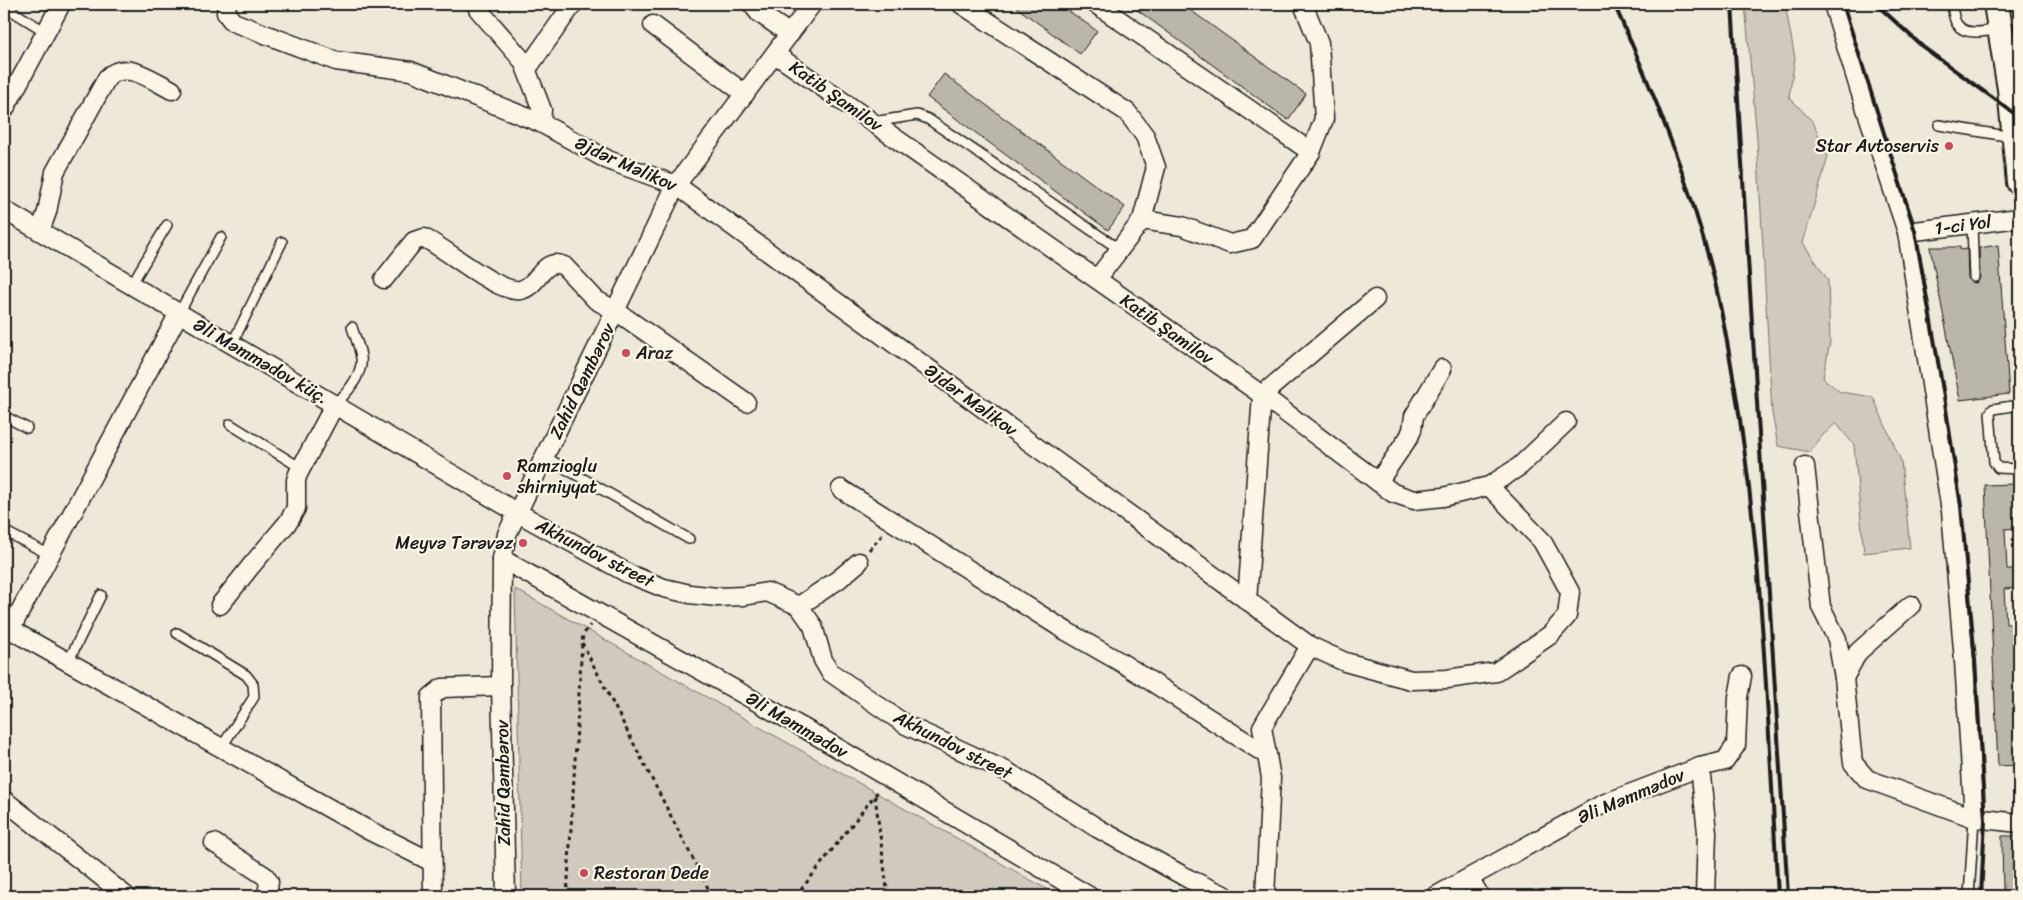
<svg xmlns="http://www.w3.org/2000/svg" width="2023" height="900" viewBox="0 0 2023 900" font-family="Sriracha,sans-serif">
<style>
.green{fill:#cfcabd;stroke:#76736c}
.building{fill:#bab6aa;stroke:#1c1c1c}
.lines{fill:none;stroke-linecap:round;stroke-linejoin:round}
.lane-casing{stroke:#1c1c1c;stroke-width:12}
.street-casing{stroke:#1c1c1c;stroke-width:21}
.secondary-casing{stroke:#1c1c1c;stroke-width:28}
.path{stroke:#1c1c1c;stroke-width:3;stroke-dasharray:4 4;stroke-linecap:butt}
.lane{stroke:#fcf5e5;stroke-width:9}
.street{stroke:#fcf5e5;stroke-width:18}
.secondary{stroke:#fcf5e5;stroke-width:24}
.rail{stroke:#1c1c1c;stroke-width:4}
.poi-dot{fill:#d1495b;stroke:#fcf5e5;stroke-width:2}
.labels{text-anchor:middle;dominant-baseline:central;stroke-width:4.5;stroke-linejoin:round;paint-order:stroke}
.street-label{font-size:18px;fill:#1c1c1c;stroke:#fcf5e5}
.poi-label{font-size:18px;fill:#1c1c1c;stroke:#fcf5e5;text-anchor:start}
</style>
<rect width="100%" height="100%" fill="#eee8d9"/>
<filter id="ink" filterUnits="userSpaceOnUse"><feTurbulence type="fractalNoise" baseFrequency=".02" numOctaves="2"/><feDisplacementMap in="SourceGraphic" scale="10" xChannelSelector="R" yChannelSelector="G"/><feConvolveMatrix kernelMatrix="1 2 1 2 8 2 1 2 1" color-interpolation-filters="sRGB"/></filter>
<g filter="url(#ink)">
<g class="green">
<path d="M 1745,4 L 1785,4 L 1795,58 L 1789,97 L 1813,122 L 1828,157 L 1803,243 L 1828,280 L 1830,342 L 1823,378 L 1840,392 L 1873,397 L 1901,461 L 1910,548 L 1864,553 L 1854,445 L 1836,423 L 1822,436 L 1810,452 L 1778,446 L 1772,413 L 1757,139 Z"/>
<path d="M 515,589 L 1059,896 L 522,896 Z"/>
</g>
<g class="building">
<path d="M 1012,4 L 1059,4 L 1097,31 L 1080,54 Z"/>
<path d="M 1129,4 L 1182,4 L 1306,94 L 1288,120 Z"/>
<path d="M 944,74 L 1125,207 L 1108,230 L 927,97 Z"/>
<path d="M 1998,245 L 2009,394 L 1960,400 L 1930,247 L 1960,247 L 1960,250 L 1967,249 L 1968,278 L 1974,283 L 1978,282 L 1980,277 L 1979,248 Z"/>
<path d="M 2016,484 L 2018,528 L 2005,529 L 2007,569 L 2019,569 L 2019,588 L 2004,589 L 2006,624 L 2019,623 L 2019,765 L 1998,766 L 1985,485 Z"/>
<path d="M 2002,836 L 2019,836 L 2019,896 L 2003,896 Z"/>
</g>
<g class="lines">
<g class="lane-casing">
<g id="lane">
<path d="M 1952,4 C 1953,10 1953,19 1957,24 C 1965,37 1988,31 2000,29"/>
<path d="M 4,6 L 46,32"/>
<path d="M 873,122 L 917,115 L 928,119 L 1119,249"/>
<path d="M 1939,125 L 2013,137"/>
<path d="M 1972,225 L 1974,277"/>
<path d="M 131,285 L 167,225"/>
<path d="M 179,313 L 221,237"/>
<path d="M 232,344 L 282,242"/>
<path d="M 335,404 C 345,395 358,380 361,365 C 363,353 355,338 352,327"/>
<path d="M 2019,405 L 1993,409 L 1990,413 L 1994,462 L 1998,468 L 2019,469"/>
<path d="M 4,416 L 27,428"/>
<path d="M 230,424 L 301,468"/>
<path d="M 545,457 L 689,539"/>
<path d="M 4,531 L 50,555"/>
<path d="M 177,633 L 246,675 L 253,684 L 254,697 L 221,748"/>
<path d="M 68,662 L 101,595"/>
<path d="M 1969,896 L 1974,818"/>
</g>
</g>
<g class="street-casing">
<g id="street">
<path d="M 227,4 L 226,13 L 233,22 L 336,61 L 411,71 L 541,123 L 608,160 L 676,185 L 1310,646 L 1345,662 L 1411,680 L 1447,679 L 1496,672 L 1550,635 L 1567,616 L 1570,592 L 1542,541 L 1489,486"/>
<path d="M 477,4 L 478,9 L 523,61 L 542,110 L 541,123"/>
<path d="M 752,4 L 759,13 L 790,34"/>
<path d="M 961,4 L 1127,112 L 1145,136 L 1156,167 L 1142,220"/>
<path d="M 1096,4 L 1311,152"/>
<path d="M 1833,4 L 1860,91 L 1907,232 L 1951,511 L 1964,661 L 1974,818"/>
<path d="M 653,25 L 745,94"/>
<path d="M 775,54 L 1262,395 L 1393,493 L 1414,500 L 1443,497 L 1489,486 L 1520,466 L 1566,422"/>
<path d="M 527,69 L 573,4"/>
<path d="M 4,110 L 61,4"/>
<path d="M 4,210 L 518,513 L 629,574 L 664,588 L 690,594 L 717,597 L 744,596 L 767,592 L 799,606 L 813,626 L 823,660 L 830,672 L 906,725 L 1006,771 L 1099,829 L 1189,879 L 1226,896"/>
<path d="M 40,231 L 47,212 L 55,172 L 107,78 C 125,59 152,80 172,90"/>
<path d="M 1907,232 L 2019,218"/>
<path d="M 384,279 L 414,241 L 424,238 C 446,248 497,293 520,290 C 539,287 542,256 564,266 L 596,300 L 616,311 L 746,402"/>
<path d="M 1097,279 L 1142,220 L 1182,226 L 1230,244 L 1252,239 L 1311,152 L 1324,119 L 1319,43 L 1303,4"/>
<path d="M 1805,466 L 1821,607 L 1837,639 L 1844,678 L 1853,763 L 1867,779 L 1974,818 L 2019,823"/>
<path d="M 1378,482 L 1409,437 L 1412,430 L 1414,416 L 1442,369"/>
<path d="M 841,489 L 1066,631 L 1122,663 L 1267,755"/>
<path d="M 502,559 L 807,730 L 1089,896"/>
<path d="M 1247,601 L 1262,395 L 1375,299"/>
<path d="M 220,605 L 251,566 L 289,521 L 296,508 L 296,480 L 298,474 L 335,404"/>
<path d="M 799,606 L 839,579 L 859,562"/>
<path d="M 4,626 L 368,830 L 432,862"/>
<path d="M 10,630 L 179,313"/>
<path d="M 1844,678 L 1858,652 L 1911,605"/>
<path d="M 1700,767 L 1707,832 L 1705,896"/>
<path d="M 4,800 L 126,896"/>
<path d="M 214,843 L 265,876 L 269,882 L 267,896"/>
<path d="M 1469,878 L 1480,896"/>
<path d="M 433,896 L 431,697 L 442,688 L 501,686"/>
<path d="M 506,896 L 501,686 L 502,559 L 507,534 L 676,185 L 812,4"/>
<path d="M 1265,896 L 1271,778 L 1262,727 L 1310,646"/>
<path d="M 1436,896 L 1603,804 L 1700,767 L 1725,761 L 1736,745 L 1738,697 L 1742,676"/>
</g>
</g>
<g class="secondary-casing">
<path id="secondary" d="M 1996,4 L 2010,89 L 2019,182"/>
</g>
<g class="path">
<path d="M 869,550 L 883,534"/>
<path d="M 582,643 L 712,896"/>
<path d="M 875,796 L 888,896"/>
<path d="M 567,896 L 582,642 L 583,635 L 590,625"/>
<path d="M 796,896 L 879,790"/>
</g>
<use href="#lane" class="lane"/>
<use href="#street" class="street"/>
<use href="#secondary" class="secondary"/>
<g class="rail">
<path d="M 1614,4 C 1652,87 1686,173 1710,262 C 1721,303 1728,346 1735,388 C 1763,556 1768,727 1778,896"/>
<path d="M 1732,4 L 1788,896"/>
<path d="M 1843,4 L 1915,231 L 1943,390 L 1961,506 L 1975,660 L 1985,820 L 1981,896"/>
<path d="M 1876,4 L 1923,47 L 2019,117"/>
</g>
</g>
</g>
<g class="poi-dot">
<circle cx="1949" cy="146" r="5"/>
<circle cx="626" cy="353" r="5"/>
<circle cx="507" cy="476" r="5"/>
<circle cx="523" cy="543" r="5"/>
<circle cx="584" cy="873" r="5"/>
</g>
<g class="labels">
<g class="street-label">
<text transform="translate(836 96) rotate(35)">Katib Şamilov</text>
<text transform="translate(626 164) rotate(24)">Əjdər Məlikov</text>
<text transform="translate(1963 225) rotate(-7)">1-ci Yol</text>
<text transform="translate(1167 329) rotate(35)">Katib Şamilov</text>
<text transform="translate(261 361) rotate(30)">Əli Məmmədov küç.</text>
<text transform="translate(582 381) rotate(-64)">Zahid Qəmbərov</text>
<text transform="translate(971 400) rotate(36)">Əjdər Məlikov</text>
<text transform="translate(595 553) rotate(27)">Akhundov street</text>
<text transform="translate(797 725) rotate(30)">Əli Məmmədov</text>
<text transform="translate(953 745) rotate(27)">Akhundov street</text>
<text transform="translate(503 783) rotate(-91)">Zahid Qəmbərov</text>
<text transform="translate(1631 796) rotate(-23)">Əli Məmmədov</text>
</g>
<g class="poi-label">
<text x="1939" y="146" text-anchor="end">Star Avtoservis</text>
<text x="636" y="353">Araz</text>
<text x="517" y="466">Ramzioglu<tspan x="517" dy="21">shirniyyat</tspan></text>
<text x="513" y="543" text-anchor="end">Meyvə Tərəvəz</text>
<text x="594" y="873">Restoran Dede</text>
</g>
</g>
<rect width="2023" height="900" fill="none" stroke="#fcf5e5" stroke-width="20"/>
<rect x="10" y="10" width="2003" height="880" fill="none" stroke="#1c1c1c" stroke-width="2" filter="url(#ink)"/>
</svg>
